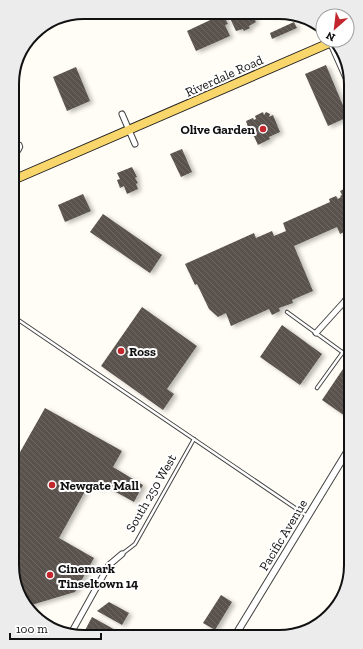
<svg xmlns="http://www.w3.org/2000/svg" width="363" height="649" viewBox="0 0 363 649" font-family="'Zilla Slab',serif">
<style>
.building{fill:url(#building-back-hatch);filter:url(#shadow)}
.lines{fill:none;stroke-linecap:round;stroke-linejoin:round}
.service-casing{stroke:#444;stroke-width:4.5}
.minor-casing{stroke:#444;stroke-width:7}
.tertiary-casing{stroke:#444;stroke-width:8}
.primary-casing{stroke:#222;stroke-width:10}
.service{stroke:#fff;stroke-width:2.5}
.minor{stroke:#fff;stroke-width:5}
.tertiary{stroke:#fff;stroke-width:6}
.primary{stroke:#f9d66b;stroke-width:8}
.poi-dot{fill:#c4262e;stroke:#fff;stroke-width:1.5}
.labels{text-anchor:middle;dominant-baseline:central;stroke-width:4;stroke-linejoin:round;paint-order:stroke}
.street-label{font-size:13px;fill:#111;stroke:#fff}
.poi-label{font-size:13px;font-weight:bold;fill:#111;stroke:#fff;text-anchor:start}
.rim{fill:none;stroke:#111;stroke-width:2}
</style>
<defs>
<pattern id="building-back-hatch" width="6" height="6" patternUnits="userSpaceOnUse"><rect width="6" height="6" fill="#5a524d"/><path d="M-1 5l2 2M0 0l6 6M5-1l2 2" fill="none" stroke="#6d6662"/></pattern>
<filter id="shadow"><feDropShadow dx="3.5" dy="2" stdDeviation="2" flood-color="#0004"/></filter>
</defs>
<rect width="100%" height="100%" fill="#fffdf5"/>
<g class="building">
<path d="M 229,13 L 252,13 L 256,22 L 249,26 L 250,28 L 244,31 L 243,29 L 236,31 L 228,14 Z"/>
<path d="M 270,13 L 279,13 L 271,17 Z"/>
<path d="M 223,14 L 228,24 L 225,25 L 230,36 L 196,51 L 187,31 Z"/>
<path d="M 294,22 L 297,28 L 272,39 L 270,33 Z"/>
<path d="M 326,65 L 347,115 L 348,117 L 328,126 L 305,74 Z"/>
<path d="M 76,67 L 90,101 L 67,111 L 53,77 Z"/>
<path d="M 263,112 L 264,115 L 266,112 L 270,114 L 269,117 L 273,115 L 280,132 L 269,137 L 270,139 L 258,145 L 252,132 L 250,133 L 246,121 L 253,118 L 254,120 L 256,119 L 255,116 Z"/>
<path d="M 182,149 L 192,172 L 181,177 L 170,154 Z"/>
<path d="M 132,167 L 137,177 L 135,178 L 138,183 L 136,184 L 138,189 L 127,194 L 124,186 L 120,188 L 117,180 L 120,179 L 117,173 Z"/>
<path d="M 348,187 L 348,230 L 340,234 L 337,227 L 294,246 L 313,291 L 292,300 L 293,303 L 279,308 L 280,311 L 272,315 L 269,309 L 231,326 L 226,313 L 218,317 L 209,309 L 197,284 L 195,285 L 185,264 L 254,233 L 256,238 L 272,231 L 274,236 L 286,231 L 283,223 L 330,202 L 329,199 L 336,196 L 338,199 L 341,197 L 340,196 L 342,195 L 340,191 Z"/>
<path d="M 83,194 L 91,211 L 65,222 L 58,205 Z"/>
<path d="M 103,214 L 162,255 L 150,273 L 90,232 Z"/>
<path d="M 142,307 L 197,346 L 167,389 L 174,394 L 163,410 L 101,366 Z"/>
<path d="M 282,325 L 322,354 L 300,385 L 260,357 Z"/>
<path d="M 345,366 L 349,369 L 350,410 L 345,416 L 322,400 Z"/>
<path d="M 45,408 L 122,451 L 113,467 L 143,485 L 134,502 L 103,485 L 101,490 L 89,484 L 59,538 L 94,558 L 75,592 L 28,606 L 16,588 L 15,461 Z"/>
<path d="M 221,595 L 232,602 L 215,630 L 203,623 Z"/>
<path d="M 109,602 L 129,613 L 122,625 L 97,611 Z"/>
<path d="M 92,617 L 126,636 L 82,636 Z"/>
<path d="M 145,631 L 152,635 L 143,635 Z"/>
</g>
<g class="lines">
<g class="service-casing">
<g id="service">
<path d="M 13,155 L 19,151 L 21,147 L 20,144"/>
<path d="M 287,312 L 349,357"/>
<path d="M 14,317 L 307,516"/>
<path d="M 317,388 L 343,352"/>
<path d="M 122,554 L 135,544 L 194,439"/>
</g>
</g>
<g class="minor-casing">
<g id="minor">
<path d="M 122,114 L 135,144"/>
<path d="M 349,295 L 345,301 L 349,304"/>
<path d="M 316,333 L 345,301"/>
<path d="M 70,635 L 109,565 L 122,554"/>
</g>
</g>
<g class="tertiary-casing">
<g id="tertiary">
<path d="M 331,43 L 347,79"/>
<path d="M 236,634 L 350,447"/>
</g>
</g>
<g class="primary-casing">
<path id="primary" d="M 13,180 L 334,41"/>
</g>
<use href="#service" class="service"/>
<use href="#minor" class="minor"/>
<use href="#tertiary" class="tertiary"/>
<use href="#primary" class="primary"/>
</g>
<g class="poi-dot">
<circle cx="263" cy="129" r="4"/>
<circle cx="121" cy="351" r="4"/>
<circle cx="52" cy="485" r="4"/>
<circle cx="50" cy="575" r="4"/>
</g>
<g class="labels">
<g class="street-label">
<text transform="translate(224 76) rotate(-24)">Riverdale Road</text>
<text transform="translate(151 493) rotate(-60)">South 250 West</text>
<text transform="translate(283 535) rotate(-59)">Pacific Avenue</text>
</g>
<g class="poi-label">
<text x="255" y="129" text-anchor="end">Olive Garden</text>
<text x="129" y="351">Ross</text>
<text x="60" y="485">Newgate Mall</text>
<text x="58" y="568">Cinemark<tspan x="58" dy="15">Tinseltown 14</tspan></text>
</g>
</g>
<path d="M0 0H363V649H0ZM84 19H279A65 65 0 0 1 344 84V565A65 65 0 0 1 279 630H84A65 65 0 0 1 19 565V84A65 65 0 0 1 84 19Z" fill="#ececec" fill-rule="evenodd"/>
<path class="rim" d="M84 19H279A65 65 0 0 1 344 84V565A65 65 0 0 1 279 630H84A65 65 0 0 1 19 565V84A65 65 0 0 1 84 19Z"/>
<g transform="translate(335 28) rotate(208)"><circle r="19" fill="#ffffff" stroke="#a0a0a0"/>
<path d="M0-3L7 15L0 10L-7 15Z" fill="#c4262e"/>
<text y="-6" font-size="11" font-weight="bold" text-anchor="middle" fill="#111111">N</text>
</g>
<path d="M10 633v6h91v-6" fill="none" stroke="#111111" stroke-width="2"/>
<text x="16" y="633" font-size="12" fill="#111111" stroke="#ffffff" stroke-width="3" paint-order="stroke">100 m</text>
</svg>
